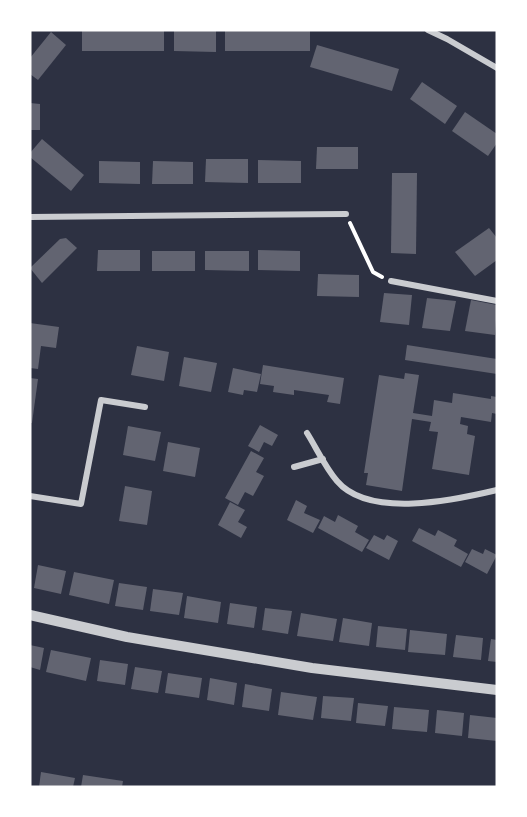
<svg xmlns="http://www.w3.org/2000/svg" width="527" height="817" viewBox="0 0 527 817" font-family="'Sofia Sans Condensed',sans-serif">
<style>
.building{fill:#626471}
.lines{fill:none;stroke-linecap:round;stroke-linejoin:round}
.path{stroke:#fff;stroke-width:4}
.minor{stroke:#caccd0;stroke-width:6}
.tertiary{stroke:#caccd0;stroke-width:10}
</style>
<rect width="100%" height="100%" fill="#2d3142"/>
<g class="building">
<rect x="82" y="30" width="82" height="21"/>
<path d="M 174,30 L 216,30 L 216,52 L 174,51 Z"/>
<rect x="225" y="30" width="85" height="21"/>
<path d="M 51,32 L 66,45 L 38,80 L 30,74 L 30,58 Z"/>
<path d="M 317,45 L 399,69 L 392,91 L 310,67 Z"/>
<path d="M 422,82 L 457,106 L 445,124 L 410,99 Z"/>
<path d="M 30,103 L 40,104 L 40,130 L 30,130 Z"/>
<path d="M 465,112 L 497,134 L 497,143 L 488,156 L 452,131 Z"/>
<path d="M 42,139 L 84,175 L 71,191 L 30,157 L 30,153 Z"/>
<path d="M 317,147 L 358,147 L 358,169 L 316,169 Z"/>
<path d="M 206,159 L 248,159 L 248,183 L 205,182 Z"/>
<path d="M 258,160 L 301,161 L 301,183 L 258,183 Z"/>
<path d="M 99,161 L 140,162 L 140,184 L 99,183 Z"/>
<path d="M 153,161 L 193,162 L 193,184 L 152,184 Z"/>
<path d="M 392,173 L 417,173 L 416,254 L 391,253 Z"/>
<path d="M 489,228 L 497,238 L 497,260 L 475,276 L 455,252 Z"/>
<path d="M 66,238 L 77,248 L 42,283 L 30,268 L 60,239 Z"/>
<path d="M 98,250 L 140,250 L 140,271 L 97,271 Z"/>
<path d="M 258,250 L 300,251 L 300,271 L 258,270 Z"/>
<rect x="152" y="251" width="43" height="20"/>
<path d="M 205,251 L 249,251 L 249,271 L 205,270 Z"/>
<path d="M 318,274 L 359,275 L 359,297 L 317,296 Z"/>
<path d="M 384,293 L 412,295 L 409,325 L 380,322 Z"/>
<path d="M 427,298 L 456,301 L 450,331 L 422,328 Z"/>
<path d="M 471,300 L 497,305 L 495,335 L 465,331 Z"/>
<path d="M 30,323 L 59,327 L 56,348 L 41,346 L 38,369 L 30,368 Z"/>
<path d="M 407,345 L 497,359 L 497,374 L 405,360 Z"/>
<path d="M 137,346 L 169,352 L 164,381 L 131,375 Z"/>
<path d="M 184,357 L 217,363 L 211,392 L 179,386 Z"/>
<path d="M 263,365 L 344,378 L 340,404 L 327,402 L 329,395 L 294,390 L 294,395 L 273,392 L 274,386 L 260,384 Z"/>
<path d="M 233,368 L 261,374 L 257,392 L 244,390 L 243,395 L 228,392 Z"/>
<path d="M 405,373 L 419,375 L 413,413 L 432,416 L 434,400 L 452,403 L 453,393 L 491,399 L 491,396 L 497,397 L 497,414 L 492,413 L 491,422 L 461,417 L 460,424 L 468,426 L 467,434 L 475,436 L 469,475 L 432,469 L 438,432 L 429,431 L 431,422 L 412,419 L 402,491 L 366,485 L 368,473 L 364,473 L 379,375 L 404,379 Z"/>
<path d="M 30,378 L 38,379 L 32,423 L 30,423 Z"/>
<path d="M 260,425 L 278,435 L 272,446 L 264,442 L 259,452 L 248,446 Z"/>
<path d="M 128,426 L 161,432 L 155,461 L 123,455 Z"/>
<path d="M 168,442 L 200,448 L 195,477 L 163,471 Z"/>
<path d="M 251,451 L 264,458 L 256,472 L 264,476 L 253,496 L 245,492 L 238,505 L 225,498 Z"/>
<path d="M 125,486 L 152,491 L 147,525 L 119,521 Z"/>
<path d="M 296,500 L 307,506 L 304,513 L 320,520 L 313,533 L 287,520 Z"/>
<path d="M 230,502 L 245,510 L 238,522 L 247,527 L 241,538 L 218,525 Z"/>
<path d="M 338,515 L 358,526 L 355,532 L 369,540 L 362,552 L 318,528 L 324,516 L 335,522 Z"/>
<path d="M 419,528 L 435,536 L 438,530 L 457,540 L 454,546 L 468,554 L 461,567 L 412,541 Z"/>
<path d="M 374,535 L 384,540 L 387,535 L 398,541 L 389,560 L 366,548 Z"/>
<path d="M 472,549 L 483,554 L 485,549 L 497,555 L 487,574 L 465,562 Z"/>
<path d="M 38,565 L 66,571 L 61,594 L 34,588 Z"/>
<path d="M 74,572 L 114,580 L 109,604 L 69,595 Z"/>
<path d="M 119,583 L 147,587 L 143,610 L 115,606 Z"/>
<path d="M 153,589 L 183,593 L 179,615 L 150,611 Z"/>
<path d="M 187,596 L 221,602 L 218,623 L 184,618 Z"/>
<path d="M 230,603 L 257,607 L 254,628 L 227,624 Z"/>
<path d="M 265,608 L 292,611 L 288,634 L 262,630 Z"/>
<path d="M 301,613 L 337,619 L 333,641 L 297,636 Z"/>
<path d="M 343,618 L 372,623 L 369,646 L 339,642 Z"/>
<path d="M 378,626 L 407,629 L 405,650 L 376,647 Z"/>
<path d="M 410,630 L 447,634 L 445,655 L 408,652 Z"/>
<path d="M 456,635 L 483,638 L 481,660 L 453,657 Z"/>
<path d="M 491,639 L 497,640 L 497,662 L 488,661 Z"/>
<path d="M 30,645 L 44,648 L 40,670 L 30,667 Z"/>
<path d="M 51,650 L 91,658 L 86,681 L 46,672 Z"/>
<path d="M 100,660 L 128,664 L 125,685 L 97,681 Z"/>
<path d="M 135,667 L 162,671 L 158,693 L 131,689 Z"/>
<path d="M 168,673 L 202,678 L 199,698 L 165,693 Z"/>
<path d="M 210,678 L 237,683 L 234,705 L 207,700 Z"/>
<path d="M 245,684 L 272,689 L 269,711 L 242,707 Z"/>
<path d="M 281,692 L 317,697 L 313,720 L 278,715 Z"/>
<path d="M 323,696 L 354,698 L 351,721 L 321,718 Z"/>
<path d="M 358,703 L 388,706 L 385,726 L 356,723 Z"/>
<path d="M 394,707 L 429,710 L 427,732 L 392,729 Z"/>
<path d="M 437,710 L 464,713 L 462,736 L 435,733 Z"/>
<path d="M 470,715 L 497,718 L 497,741 L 468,738 Z"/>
<path d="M 41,772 L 75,778 L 73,787 L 39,787 Z"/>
<path d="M 83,775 L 123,781 L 122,787 L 81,787 Z"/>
</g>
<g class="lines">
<path class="path" d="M 350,223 L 373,272 L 382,277"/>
<g class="minor">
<path d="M 428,30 L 447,39 L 497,68"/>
<path d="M 30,217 L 346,214"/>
<path d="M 391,281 L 497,301"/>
<path d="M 307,433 C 317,449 325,467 337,481 C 369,519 455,500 497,490"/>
<path d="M 294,467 L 323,459"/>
<path d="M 30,496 L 81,504 L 101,400 L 145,407"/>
</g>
<path class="tertiary" d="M 30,615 L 127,637 L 312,668 L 497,690"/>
</g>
<rect width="527" height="817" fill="none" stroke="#ffffff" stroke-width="63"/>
</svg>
